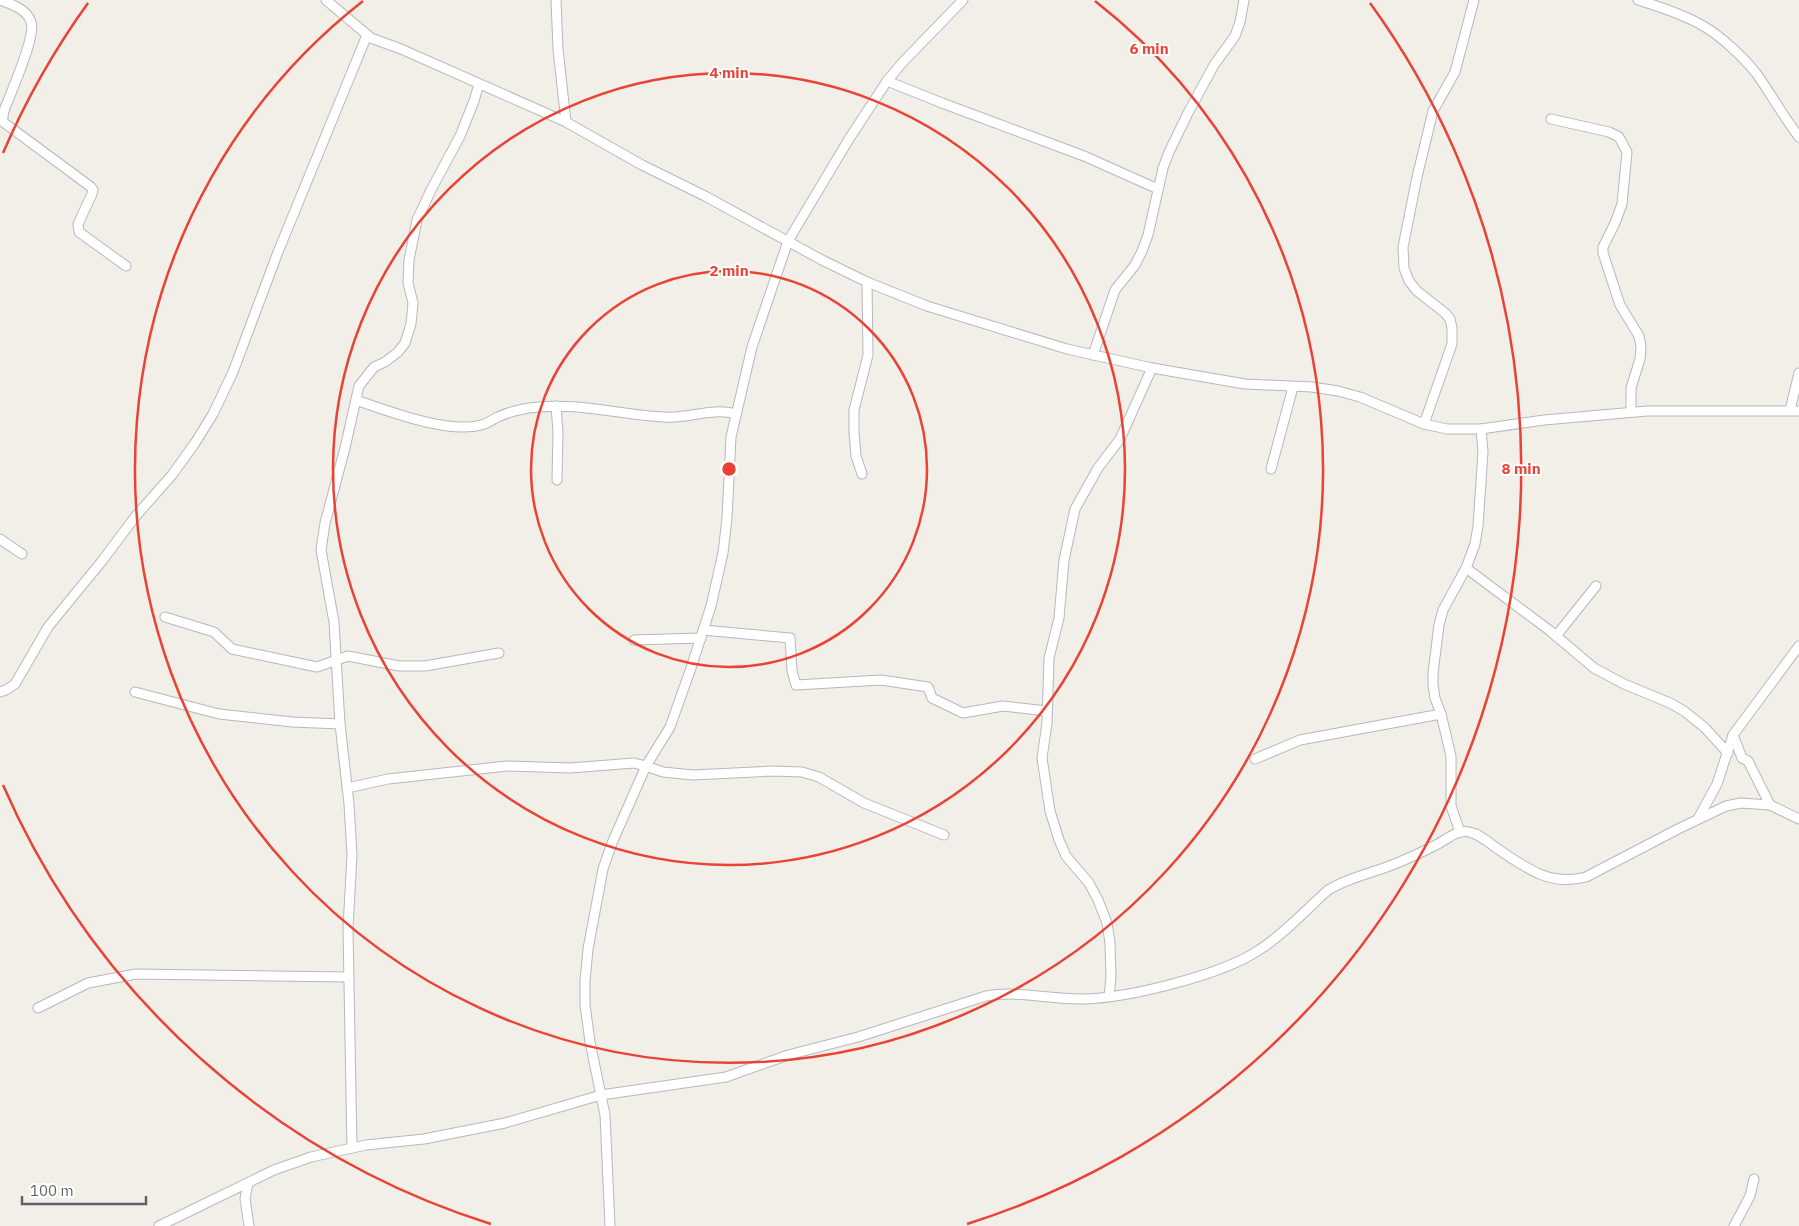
<svg xmlns="http://www.w3.org/2000/svg" width="1799" height="1226" viewBox="0 0 1799 1226" font-family="'IBM Plex Sans',sans-serif">
<style>
.lines{fill:none;stroke-linecap:round;stroke-linejoin:round}
.minor-casing{stroke:#b5b8bc;stroke-width:11}
.minor{stroke:#fff;stroke-width:9}
.ring{fill:none;stroke:#ea4335;stroke-width:2.5}
.centre{fill:#ea4335;stroke:#fff;stroke-width:2.5}
.ring-label{font-size:15px;text-anchor:middle;font-weight:bold;fill:#ea4335;stroke:#fff;stroke-width:4;stroke-linejoin:round;paint-order:stroke}
</style>
<rect width="100%" height="100%" fill="#f1efe8"/>
<g class="lines">
<g class="minor-casing">
<g id="minor">
<path d="M 0,0 C 11,4 27,9 31,22 C 36,35 15,82 10,96 C 6,106 2,112 3,122 L 91,187 L 93,190 L 92,194 L 78,224 L 79,232 L 126,266"/>
<path d="M 326,0 L 371,38 L 401,49 L 566,122 L 642,165 L 705,196 L 822,260 L 867,282 L 927,306 L 1067,349 L 1152,368 L 1245,384 L 1312,387 L 1338,391 L 1360,397 L 1424,424 L 1447,429 L 1481,429 L 1544,420 L 1647,411 L 1799,411"/>
<path d="M 556,0 L 558,49 L 566,122"/>
<path d="M 1638,0 C 1660,7 1685,15 1705,27 C 1722,37 1744,58 1756,73 C 1771,94 1783,116 1799,137"/>
<path d="M 887,81 L 942,103 L 1084,156 L 1158,189"/>
<path d="M 1551,119 L 1609,132 L 1619,137 L 1627,152 L 1622,204 L 1615,223 L 1603,247 L 1603,253 L 1620,305 L 1639,336 L 1641,347 L 1640,359 L 1631,388 L 1631,412"/>
<path d="M 1093,355 L 1115,290 L 1135,265 L 1142,251 L 1148,235 L 1163,168 L 1169,152 L 1188,113 L 1214,65 L 1235,36 L 1240,22 L 1244,0"/>
<path d="M 356,400 C 388,411 448,434 481,425 C 487,424 493,419 498,417 C 511,411 525,408 539,407 C 582,403 621,415 664,417 C 688,419 712,407 736,414"/>
<path d="M 556,406 L 558,432 L 557,480"/>
<path d="M 1790,410 L 1799,373"/>
<path d="M 1424,424 L 1452,344 L 1452,328 L 1450,319 L 1445,313 L 1417,291 L 1409,281 L 1404,268 L 1403,247 L 1417,177 L 1433,111 L 1455,72 L 1474,0"/>
<path d="M 1271,469 L 1293,387"/>
<path d="M 862,474 L 856,456 L 854,432 L 854,410 L 868,355 L 867,282"/>
<path d="M 0,539 L 22,554"/>
<path d="M 1466,568 L 1549,630 L 1594,668 L 1624,684 L 1670,703 L 1684,711 L 1704,727 L 1728,753"/>
<path d="M 165,617 L 214,632 L 232,649 L 317,667 L 348,656 L 399,666 L 425,666 L 499,653"/>
<path d="M 703,630 L 790,638 L 792,671 L 796,685 L 881,680 L 928,687 L 932,698 L 963,713 L 1003,706 L 1047,711"/>
<path d="M 1556,636 L 1596,586"/>
<path d="M 634,640 L 701,638"/>
<path d="M 0,692 L 6,690 L 15,684 L 48,627 L 102,561 L 135,517 L 172,475 L 195,443 L 213,414 L 233,372 L 278,252 L 367,35"/>
<path d="M 135,692 L 219,714 L 292,722 L 340,724"/>
<path d="M 1733,735 L 1742,758 L 1748,761 L 1770,805"/>
<path d="M 1255,759 L 1300,740 L 1441,714"/>
<path d="M 347,788 L 388,779 L 507,766 L 570,768 L 634,763 L 646,766 L 663,772 L 693,775 L 773,771 L 802,772 L 819,777 L 864,803 L 944,835"/>
<path d="M 1698,819 L 1717,784 L 1733,735 L 1799,646"/>
<path d="M 1460,832 L 1451,806 L 1451,756 L 1441,714 L 1435,698 L 1433,685 L 1433,673 L 1439,625 L 1443,610 L 1466,568 L 1475,544 L 1478,526 L 1483,452 L 1481,429"/>
<path d="M 1109,997 L 1111,977 L 1110,943 L 1107,923 L 1098,900 L 1089,883 L 1066,856 L 1059,840 L 1050,811 L 1042,758 L 1047,723 L 1049,658 L 1059,618 L 1064,560 L 1075,509 L 1098,468 L 1120,439 L 1152,368"/>
<path d="M 38,1008 L 88,983 L 136,974 L 349,977"/>
<path d="M 352,1148 L 348,928 L 352,855 L 349,804 L 340,724 L 334,622 L 321,550 L 325,523 L 345,448 L 359,386 L 374,367 L 385,362 L 398,352 L 405,343 L 411,324 L 413,303 L 408,283 L 409,260 L 417,220 L 431,190 L 460,136 L 474,101 L 479,84"/>
<path d="M 248,1183 L 245,1199 L 249,1226"/>
<path d="M 159,1226 L 274,1170 L 311,1157 L 366,1145 L 424,1139 L 505,1123 L 601,1095 L 726,1077 L 788,1055 L 858,1037 L 986,996 C 1018,990 1051,1000 1084,999 C 1128,998 1222,975 1259,950 C 1284,934 1306,910 1328,890 C 1344,880 1360,876 1378,870 C 1397,864 1416,855 1434,846 C 1445,841 1457,829 1469,832 C 1479,834 1487,841 1495,847 C 1525,867 1549,887 1586,877 L 1678,829 L 1726,806 L 1741,803 L 1770,805 L 1799,819"/>
<path d="M 610,1226 L 605,1115 L 590,1042 L 585,1005 L 585,981 L 588,949 L 603,869 L 612,843 L 646,766 L 670,727 L 691,668 L 711,606 L 723,553 L 727,518 L 731,437 L 752,347 L 788,241 L 849,139 L 887,81 L 902,63 L 963,0"/>
<path d="M 1734,1226 L 1750,1196 L 1754,1179"/>
</g>
</g>
<use href="#minor" class="minor"/>
</g>
<g class="ring">
<circle cx="729" cy="469" r="198"/>
<circle cx="729" cy="469" r="396"/>
<path d="M1095 1A594 594 0 1 1 363 1"/>
<path d="M491 1224A792 792 0 0 1 3 785M3 153A792 792 0 0 1 88 3M1370 3A792 792 0 0 1 967 1224"/>
</g>
<circle cx="729" cy="469" r="8" class="centre"/>
<g class="ring-label">
<text x="1149" y="54">6 min</text>
<text x="729" y="78">4 min</text>
<text x="729" y="276">2 min</text>
<text x="1521" y="474">8 min</text>
</g>
<path d="M22 1196v8h124v-8" fill="none" stroke="#5f6368" stroke-width="2.5"/>
<text x="30" y="1196" font-size="15" fill="#5f6368" stroke="#ffffff" stroke-width="4" paint-order="stroke">100 m</text>
</svg>
